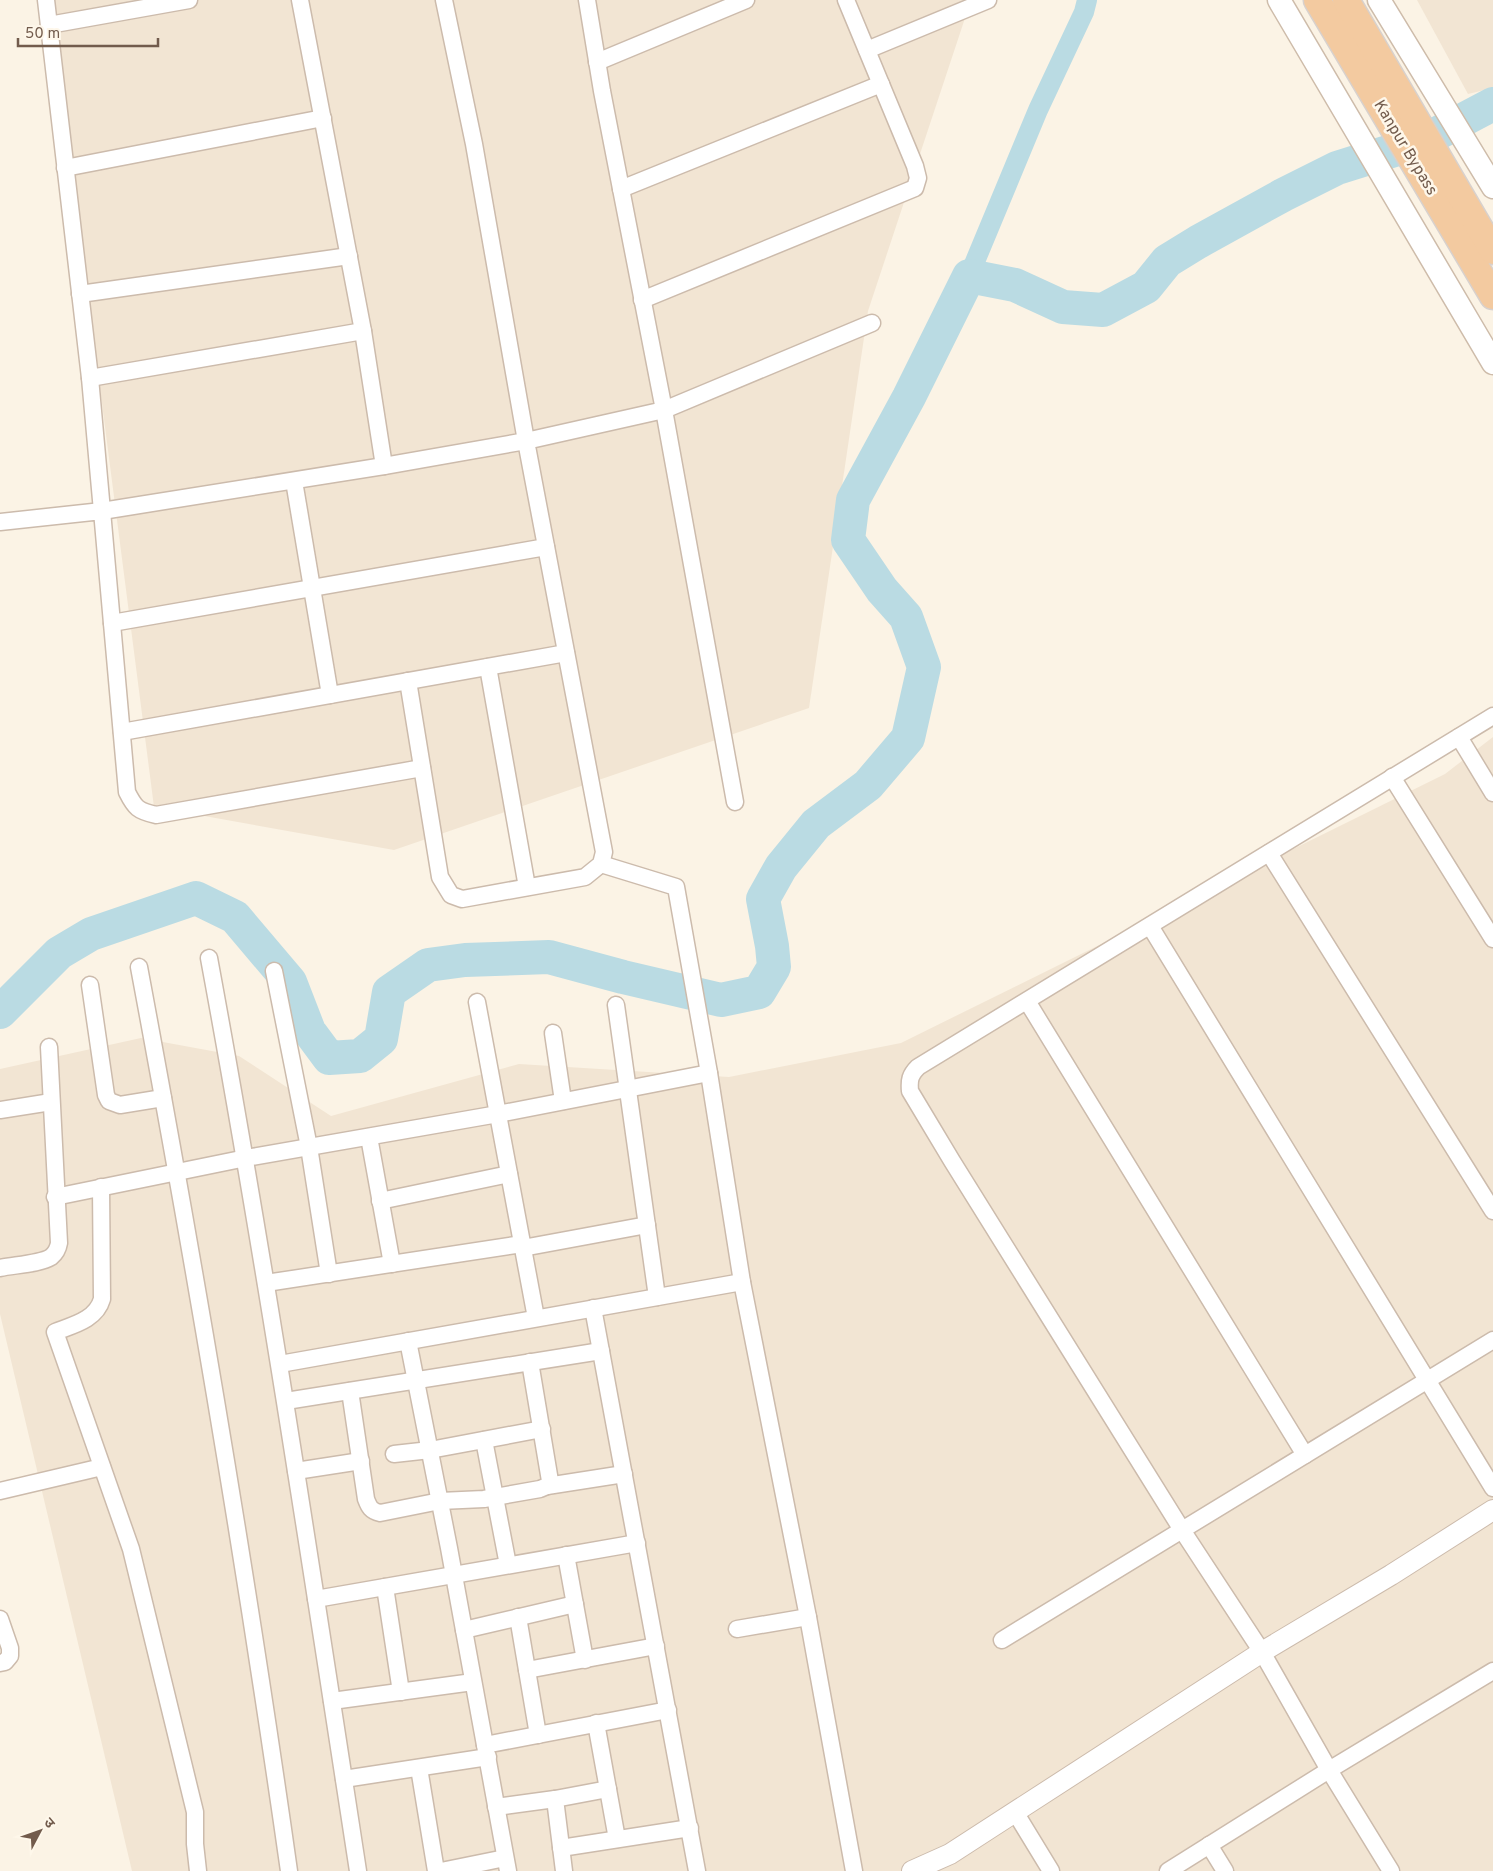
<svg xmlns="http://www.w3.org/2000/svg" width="1493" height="1871" viewBox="0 0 1493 1871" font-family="Overpass,'Noto Sans Devanagari',sans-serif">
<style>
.residential{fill:#f2e5d3}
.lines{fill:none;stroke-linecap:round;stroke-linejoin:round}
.canal{stroke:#badbe3;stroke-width:20}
.river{stroke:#badbe3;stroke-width:34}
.minor-casing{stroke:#ccbbac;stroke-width:19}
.tertiary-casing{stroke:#ccbbac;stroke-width:22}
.secondary-casing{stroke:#cebcaa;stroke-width:25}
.trunk-casing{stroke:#d8d1cd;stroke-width:29}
.minor{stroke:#fff;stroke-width:16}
.tertiary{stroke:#fff;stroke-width:20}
.secondary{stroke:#fff;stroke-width:22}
.trunk{stroke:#f3caa0;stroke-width:26}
.labels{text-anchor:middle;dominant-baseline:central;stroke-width:5;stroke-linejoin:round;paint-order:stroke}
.street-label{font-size:16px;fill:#725b4c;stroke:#fef7ea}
</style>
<rect width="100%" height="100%" fill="#fbf3e5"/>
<g class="residential">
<path d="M 50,0 L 971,0 L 868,311 L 809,708 L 394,850 L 154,807 Z"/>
<path d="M 1417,0 L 1493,0 L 1493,88 L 1468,94 Z"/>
<path d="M 1493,737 L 1493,1871 L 132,1871 L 0,1314 L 0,1069 L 141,1038 L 239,1056 L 331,1116 L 519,1064 L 729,1077 L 901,1043 L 1445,774 Z"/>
</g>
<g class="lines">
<path class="canal" d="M 969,276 L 1038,110 L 1084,12 L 1087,0"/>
<path class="river" d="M 0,1012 L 59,953 L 91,934 L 196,898 L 235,917 L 290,982 L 309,1031 L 329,1058 L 360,1056 L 381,1039 L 389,992 L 428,965 L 465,960 L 549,957 L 623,977 L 721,1000 L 759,992 L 774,967 L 772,946 L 763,899 L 781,867 L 816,824 L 868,785 L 908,738 L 924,667 L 906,617 L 882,590 L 848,540 L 853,500 L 909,397 L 969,276 L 1015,285 L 1063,307 L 1103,310 L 1146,287 L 1167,261 L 1198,242 L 1283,195 L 1337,168 L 1423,141 L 1493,104"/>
<g class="minor-casing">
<g id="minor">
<path d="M 46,0 L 90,378 L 102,511 L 384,466 L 526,441 L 474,144 L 444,0"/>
<path d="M 49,25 L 189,0"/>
<path d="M 867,50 L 988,0"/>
<path d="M 597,62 L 746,0"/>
<path d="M 65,168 L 323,118"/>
<path d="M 621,189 L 881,84"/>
<path d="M 80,294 L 349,256"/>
<path d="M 642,300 L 915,188 L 918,178 L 915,166 L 846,0"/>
<path d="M 363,331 L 384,466"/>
<path d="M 90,378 L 363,331 L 300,0"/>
<path d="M 294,481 L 330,695"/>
<path d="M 0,522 L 102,511 L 127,792 C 135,808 138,811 156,815 L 422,768"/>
<path d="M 112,623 L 546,547"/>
<path d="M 488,667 L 527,887"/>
<path d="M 408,681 L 440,877 L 451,895 L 462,899 L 585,877 L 601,864 L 604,852 L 526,441 L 664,410 L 602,91 L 587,0"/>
<path d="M 122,732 L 566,653"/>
<path d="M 1459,737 L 1493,793"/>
<path d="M 1392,777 L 1493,939"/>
<path d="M 735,802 L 664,410 L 872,323"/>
<path d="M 1269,853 L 1493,1211"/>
<path d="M 601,864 L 676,887 L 709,1073 L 742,1282 L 808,1617 L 854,1871"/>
<path d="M 1150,926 L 1493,1488"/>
<path d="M 209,958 C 265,1261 311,1566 358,1871"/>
<path d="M 139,967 C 195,1267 246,1568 289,1871"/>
<path d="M 274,971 L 309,1147 L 329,1274"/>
<path d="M 90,985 L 106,1095 L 109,1101 L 120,1105 L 163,1098"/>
<path d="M 1027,1001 L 1305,1455"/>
<path d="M 477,1002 L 536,1318"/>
<path d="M 616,1005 L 657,1297"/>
<path d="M 553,1033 L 563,1101"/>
<path d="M 0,1110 L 51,1102"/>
<path d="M 369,1137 L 392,1264"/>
<path d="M 101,1187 L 102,1299 C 96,1320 73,1325 55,1332 L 131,1549 L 195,1812 L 195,1844 L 198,1871"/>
<path d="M 55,1197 L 246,1158 L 498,1114 L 709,1073"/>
<path d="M 380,1201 L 509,1174"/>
<path d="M 0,1268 C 13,1265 40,1264 51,1257 C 56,1253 58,1249 59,1243 L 49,1047"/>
<path d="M 266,1283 L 522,1244 L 528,1247 L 647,1225"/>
<path d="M 593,1308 L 697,1871"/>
<path d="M 408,1341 L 449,1548 L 508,1871"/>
<path d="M 280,1364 L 742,1282"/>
<path d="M 350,1391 L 366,1499 C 369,1507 371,1511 380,1513 L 440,1501 L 484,1499 L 540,1489 L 547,1486 L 550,1481 L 530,1362"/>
<path d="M 286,1401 L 601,1351"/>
<path d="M 484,1440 L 508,1565"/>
<path d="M 394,1454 L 430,1450 L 542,1429"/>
<path d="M 296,1471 L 361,1461"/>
<path d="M 547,1486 L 624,1474"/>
<path d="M 0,1491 L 102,1467"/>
<path d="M 566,1555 L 585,1660"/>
<path d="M 385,1587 L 401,1692"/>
<path d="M 316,1599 L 637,1543"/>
<path d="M 518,1617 L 538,1735"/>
<path d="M 0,1619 L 10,1648 L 10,1656 L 5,1662 L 0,1663"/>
<path d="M 737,1629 L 808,1617"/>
<path d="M 464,1630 L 575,1604"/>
<path d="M 1002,1640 L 1493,1340"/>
<path d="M 527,1670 L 656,1646"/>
<path d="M 332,1701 L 473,1682"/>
<path d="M 596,1723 L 617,1839"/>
<path d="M 485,1745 L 668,1710"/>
<path d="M 419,1768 L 436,1871"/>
<path d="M 344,1779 L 488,1757"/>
<path d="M 496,1807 L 555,1799"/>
<path d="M 1015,1812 L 1051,1871"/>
<path d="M 1209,1845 L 1225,1871"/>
<path d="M 561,1848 L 690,1828"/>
<path d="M 441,1871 L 505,1858"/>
<path d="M 564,1871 L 555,1799 L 608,1789"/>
<path d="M 1168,1871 L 1329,1770 L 1493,1671"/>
<path d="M 1391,1871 L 1329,1770 L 1262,1652 L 1182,1530 L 952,1161 L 910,1091 C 909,1080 910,1075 918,1067 L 1493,716"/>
</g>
</g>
<g class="tertiary-casing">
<path id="tertiary" d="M 912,1871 L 950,1854 L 1262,1652 L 1391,1575 L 1493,1510"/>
</g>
<g class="secondary-casing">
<g id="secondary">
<path d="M 1279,0 L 1493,363"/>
<path d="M 1379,0 L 1493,187"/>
</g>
</g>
<g class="trunk-casing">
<g id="trunk">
<path d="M 1317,0 L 1493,296"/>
<path d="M 1346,0 L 1493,251"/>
</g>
</g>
<use href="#minor" class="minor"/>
<use href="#tertiary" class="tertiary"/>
<use href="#secondary" class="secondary"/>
<use href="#trunk" class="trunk"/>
</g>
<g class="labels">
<g class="street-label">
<text transform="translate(1405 148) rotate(59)">Kanpur Bypass</text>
</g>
</g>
<g transform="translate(40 1831) rotate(49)" stroke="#fef7ea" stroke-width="4" paint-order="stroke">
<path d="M0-4L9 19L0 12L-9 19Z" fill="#725b4c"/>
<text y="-8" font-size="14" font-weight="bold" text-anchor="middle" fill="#725b4c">उ</text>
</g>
<path d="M18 38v8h140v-8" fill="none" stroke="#725b4c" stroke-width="2.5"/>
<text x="25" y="38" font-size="15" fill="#725b4c" stroke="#fef7ea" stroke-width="4" paint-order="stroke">50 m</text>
</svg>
